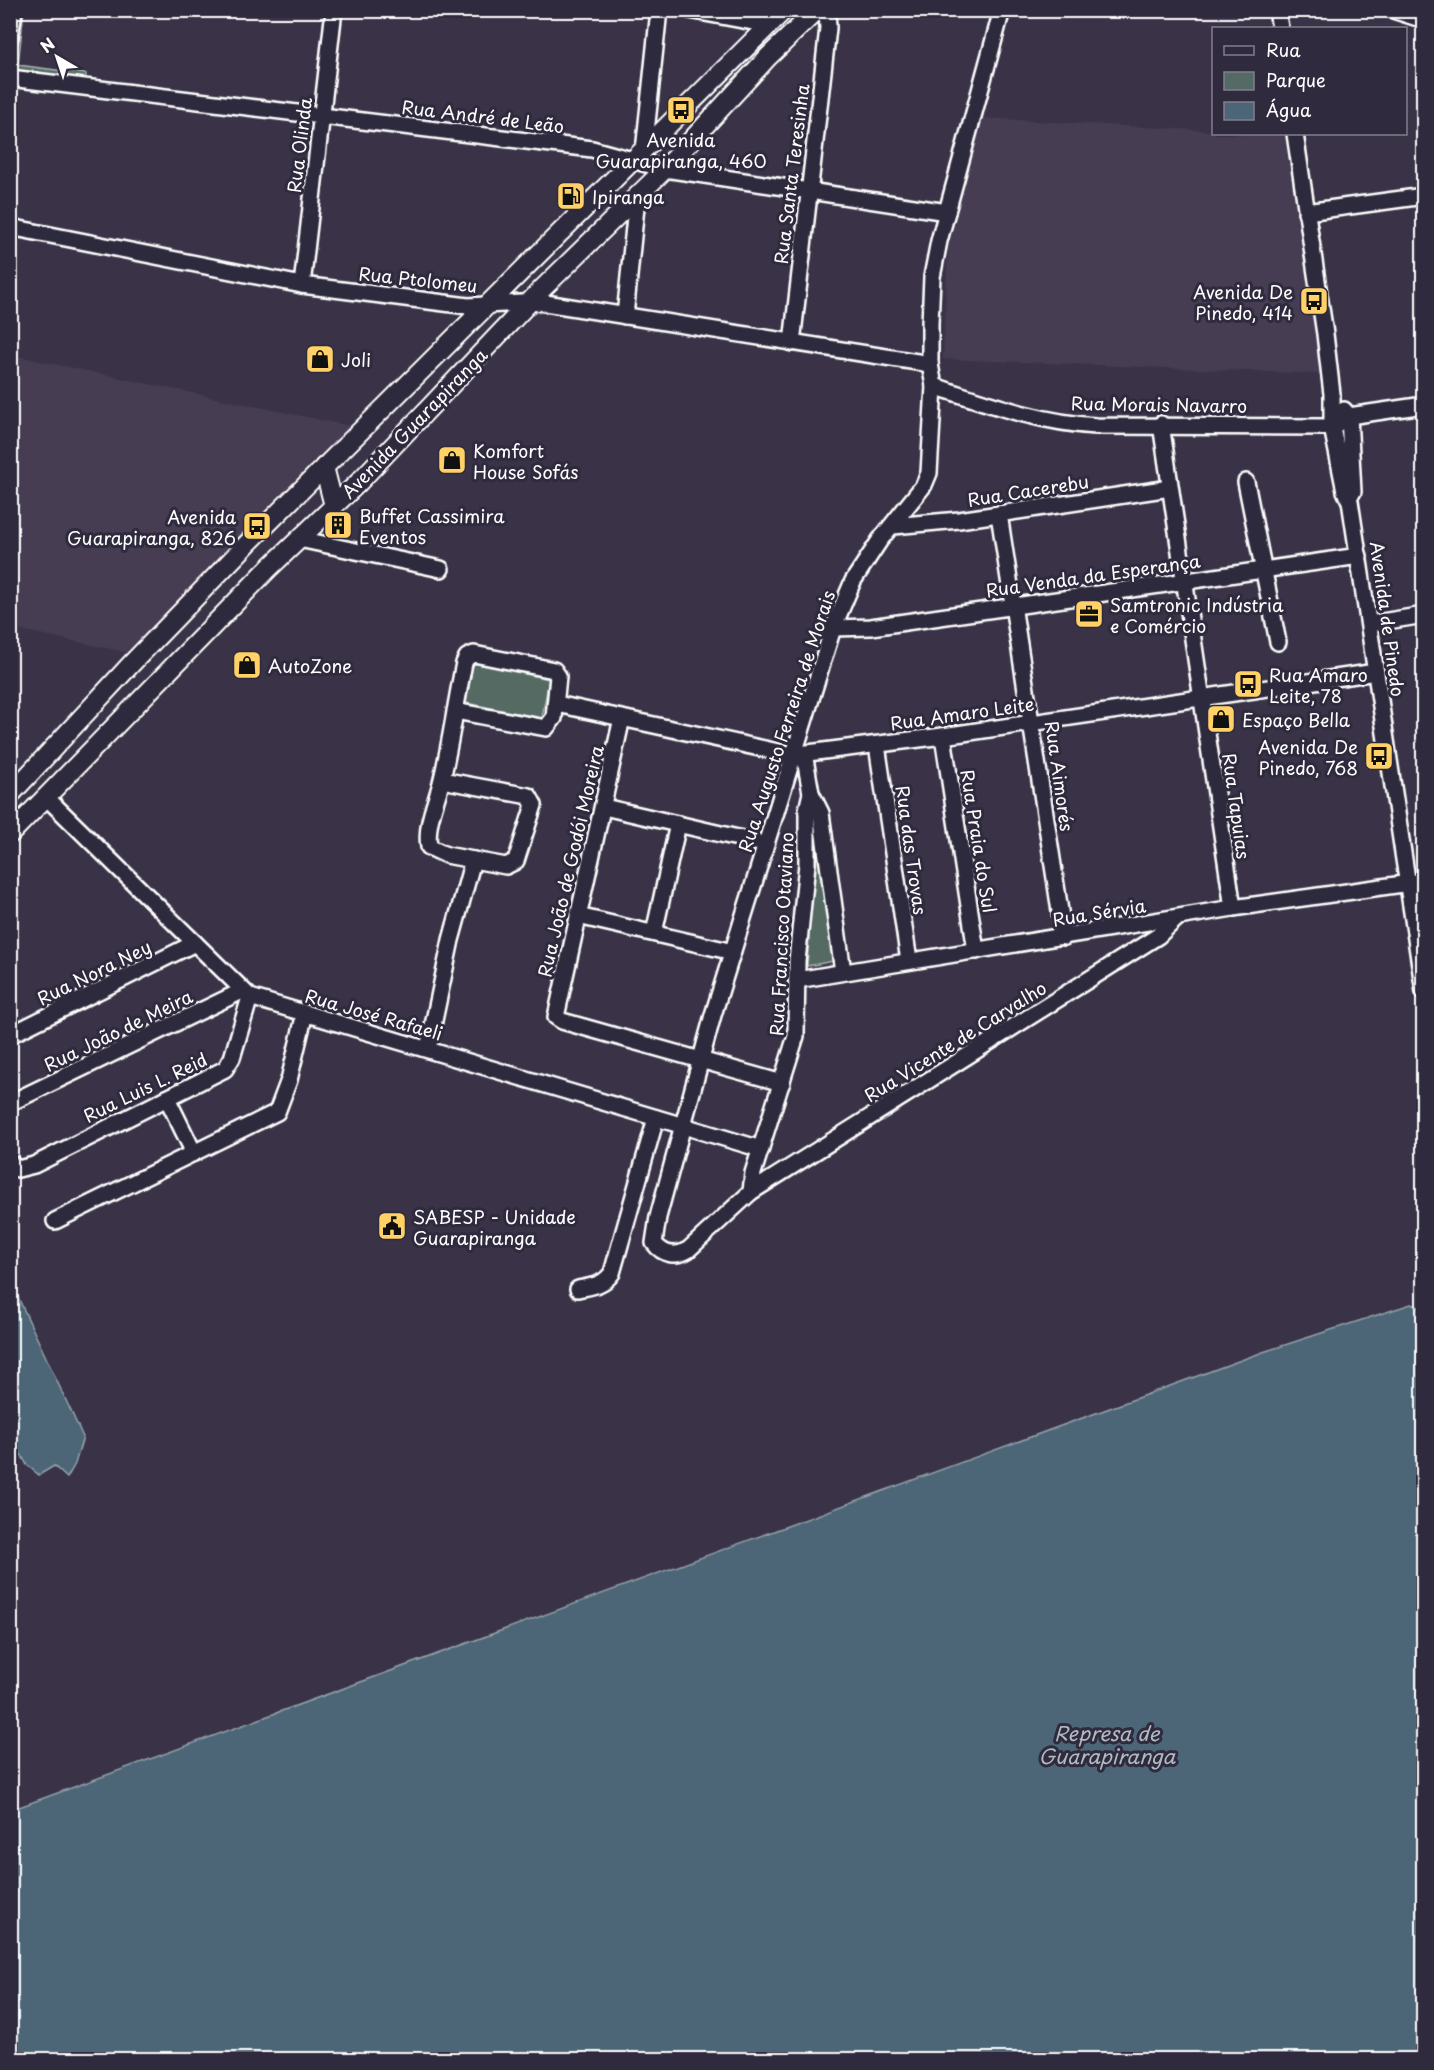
<svg xmlns="http://www.w3.org/2000/svg" width="1434" height="2070" viewBox="0 0 1434 2070" font-family="'Playpen Sans',sans-serif">
<style>
.built{fill:#473d53}
.green{fill:#556a64;stroke:#aab4b2;stroke-width:1.5}
.water{fill:#4d6677;stroke:#94a3ad;stroke-width:1.5}
.lines{fill:none;stroke-linecap:round;stroke-linejoin:round}
.minor-casing{stroke:#fff;stroke-width:20}
.major-casing{stroke:#fff;stroke-width:22}
.minor{stroke:#2f2a3d;stroke-width:15}
.major{stroke:#2f2a3d;stroke-width:18}
.labels{text-anchor:middle;dominant-baseline:central;stroke-width:6;stroke-linejoin:round;paint-order:stroke}
.street-label{font-size:18px;fill:#fff;stroke:#2f2a3d}
.poi-label{font-size:18px;fill:#fff;stroke:#2f2a3d;text-anchor:start}
.water-label{font-size:20px;font-style:italic;fill:#afbac2;stroke:#2f2a3d}
</style>
<rect width="100%" height="100%" fill="#3a3347"/>
<filter id="ink" filterUnits="userSpaceOnUse"><feTurbulence type="fractalNoise" baseFrequency=".0167" numOctaves="2"/><feDisplacementMap in="SourceGraphic" scale="12" xChannelSelector="R" yChannelSelector="G"/><feConvolveMatrix kernelMatrix="1 2 1 2 8 2 1 2 1" color-interpolation-filters="sRGB"/></filter>
<g filter="url(#ink)">
<g class="built">
<path d="M 982,118 L 1213,131 L 1214,134 L 1284,135 L 1321,374 L 943,359 L 948,250 Z"/>
<path d="M 11,355 L 354,427 L 126,652 L 11,628 Z"/>
</g>
<g class="green">
<path d="M 24,10 L 18,65 L 86,74 L 85,82 L 12,74 L 18,11 Z"/>
<path d="M 473,663 L 549,679 L 542,718 L 466,703 Z"/>
<path d="M 816,836 L 834,961 L 807,966 Z"/>
</g>
<g class="water">
<path d="M 10,1280 L 83,1437 L 75,1464 L 67,1478 L 54,1466 L 39,1475 L 27,1465 L 11,1436 Z"/>
<path d="M 1411,1304 L 1424,1309 L 1423,2059 L 11,2059 L 11,1810 L 1263,1352 Z"/>
</g>
<g class="lines">
<g class="minor-casing">
<g id="minor">
<path d="M 689,10 L 769,25"/>
<path d="M 1277,10 L 1280,28"/>
<path d="M 1393,10 L 1424,20"/>
<path d="M 10,37 L 14,10"/>
<path d="M 10,78 L 592,149 L 665,169 L 947,212"/>
<path d="M 1295,134 L 1325,334 L 1332,394 L 1332,427 L 1345,491 L 1350,501 L 1424,992"/>
<path d="M 644,151 L 659,10"/>
<path d="M 1306,212 L 1424,196"/>
<path d="M 10,227 L 302,285 L 468,306 L 539,302 L 930,364"/>
<path d="M 302,285 L 334,10"/>
<path d="M 625,316 L 637,197"/>
<path d="M 792,343 L 828,28 L 827,10"/>
<path d="M 934,386 C 986,403 1041,423 1096,426 L 1332,427 L 1349,416 L 1424,405"/>
<path d="M 1344,410 L 1349,416 L 1353,492"/>
<path d="M 1161,424 L 1233,908"/>
<path d="M 1246,482 L 1278,642"/>
<path d="M 999,514 L 1064,937"/>
<path d="M 893,526 L 959,520 L 1170,488"/>
<path d="M 299,539 L 441,569"/>
<path d="M 1369,624 L 1424,615"/>
<path d="M 833,628 L 871,627 L 1359,556"/>
<path d="M 557,704 L 792,755 L 943,736 L 1376,672"/>
<path d="M 622,718 L 556,1017 L 562,1021 L 782,1083"/>
<path d="M 943,736 L 976,951"/>
<path d="M 877,745 L 909,961"/>
<path d="M 804,753 L 811,793 L 807,810 L 807,864 L 797,961 L 796,1036 L 753,1173 L 751,1192 L 688,1250 C 676,1257 663,1255 654,1243 L 658,1217 L 713,1015 L 833,628 L 853,581 L 880,540 L 924,485 L 929,473 L 934,386 L 930,364 L 930,324 L 932,277 L 939,241 L 1002,10"/>
<path d="M 442,780 L 529,796 L 534,805 L 516,861 L 506,866 L 446,855 L 429,847 C 425,824 437,801 442,779 C 451,741 456,702 464,663 L 467,657 L 474,654 L 554,670 L 558,676 L 554,718 L 546,728 L 455,711"/>
<path d="M 811,793 L 821,813 L 843,972"/>
<path d="M 46,797 L 250,997 L 761,1149"/>
<path d="M 604,807 L 764,844"/>
<path d="M 578,916 L 733,952"/>
<path d="M 654,933 L 678,824"/>
<path d="M 797,980 L 1233,908 L 1424,881"/>
<path d="M 10,1035 L 195,943"/>
<path d="M 428,1049 L 451,940 L 473,860"/>
<path d="M 167,1098 L 194,1153"/>
<path d="M 10,1103 L 242,991"/>
<path d="M 10,1163 L 18,1169 L 34,1165 L 225,1069 L 232,1058 L 250,997"/>
<path d="M 751,1192 L 1158,936 L 1177,918"/>
<path d="M 55,1221 L 277,1112 L 289,1080 L 305,1013"/>
<path d="M 578,1289 C 592,1286 604,1285 612,1273 L 656,1118"/>
</g>
</g>
<g class="major-casing">
<g id="major">
<path d="M 324,467 L 334,506"/>
<path d="M 10,795 L 133,662 L 248,543 L 784,10"/>
<path d="M 10,834 L 268,569 L 358,483 L 540,291 L 665,169 L 768,57 L 817,10"/>
</g>
</g>
<use href="#minor" class="minor"/>
<use href="#major" class="major"/>
</g>
</g>
<defs>
<g id="bus-square" transform="scale(1.5)"><rect x="-9" y="-9" width="18" height="18" rx="4" fill="#ffd166" stroke="#2f2a3d"/><path d="M-5-6H5V4H4V6H2V4H-2V6H-4V4H-5ZM-3.5-4V0h7V-4ZM-3.5 1.2v1.5H-2V1.2ZM2 1.2v1.5H3.5V1.2Z" fill="#111"/></g>
<g id="fuel-square" transform="scale(1.5)"><rect x="-9" y="-9" width="18" height="18" rx="4" fill="#ffd166" stroke="#2f2a3d"/><path d="M-5.5-6h7V0h2V4h1.3V-2.5L3-4.5l.8-.8L6-3V5H2.5V1h-1V6h-7ZM-4.2-4.7v3.2H.2V-4.7Z" fill="#111"/></g>
<g id="shop-square" transform="scale(1.5)"><rect x="-9" y="-9" width="18" height="18" rx="4" fill="#ffd166" stroke="#2f2a3d"/><path d="M-5-2.5h2.3a2.7 3.5 0 0 1 5.4 0H5L5.5 6h-11ZM-1.5-2.5h3a1.5 2.3 0 0 0-3 0Z" fill="#111"/></g>
<g id="building-square" transform="scale(1.5)"><rect x="-9" y="-9" width="18" height="18" rx="4" fill="#ffd166" stroke="#2f2a3d"/><path d="M-4-6H4V6H1V3H-1V6H-4ZM-2.5-4.3h1.7v1.8h-1.7ZM.8-4.3h1.7v1.8H.8ZM-2.5-1h1.7V.8h-1.7ZM.8-1h1.7V.8H.8Z" fill="#111"/></g>
<g id="office-square" transform="scale(1.5)"><rect x="-9" y="-9" width="18" height="18" rx="4" fill="#ffd166" stroke="#2f2a3d"/><path d="M-6-3h4V-5.5h4V-3h4V5H-6ZM-1-4.5V-3h2v-1.5ZM-6 0V1H6V0Z" fill="#111"/></g>
<g id="civic-square" transform="scale(1.5)"><rect x="-9" y="-9" width="18" height="18" rx="4" fill="#ffd166" stroke="#2f2a3d"/><path d="M-.6-6.5H3V-4.5H.6V-3L4-1V1h2V6H-6V1h2V-1L-.6-3ZM-1.2 2.5V6h2.4V2.5Z" fill="#111"/></g>
</defs>
<g fill-rule="evenodd">
<use href="#bus-square" x="681" y="110"/>
<use href="#fuel-square" x="571" y="196"/>
<use href="#bus-square" x="1314" y="301"/>
<use href="#shop-square" x="320" y="359"/>
<use href="#shop-square" x="452" y="460"/>
<use href="#building-square" x="338" y="525"/>
<use href="#bus-square" x="257" y="526"/>
<use href="#office-square" x="1089" y="614"/>
<use href="#shop-square" x="247" y="665"/>
<use href="#bus-square" x="1248" y="684"/>
<use href="#shop-square" x="1221" y="719"/>
<use href="#bus-square" x="1379" y="756"/>
<use href="#civic-square" x="392" y="1226"/>
</g>
<g class="labels">
<g class="street-label">
<text transform="translate(483 116) rotate(7)">Rua André de Leão</text>
<text transform="translate(299 145) rotate(-83)">Rua Olinda</text>
<text transform="translate(791 174) rotate(-83)">Rua Santa Teresinha</text>
<text transform="translate(418 279) rotate(6)">Rua Ptolomeu</text>
<text transform="translate(1159 404) rotate(1)">Rua Morais Navarro</text>
<text transform="translate(414 423) rotate(-46)">Avenida Guarapiranga</text>
<text transform="translate(1028 490) rotate(-9)">Rua Cacerebu</text>
<text transform="translate(1093 575) rotate(-8)">Rua Venda da Esperança</text>
<text transform="translate(1388 619) rotate(82)">Avenida de Pinedo</text>
<text transform="translate(962 713) rotate(-8)">Rua Amaro Leite</text>
<text transform="translate(786 721) rotate(-72)">Rua Augusto Ferreira de Morais</text>
<text transform="translate(1060 776) rotate(82)">Rua Aimorés</text>
<text transform="translate(1237 806) rotate(82)">Rua Tapuias</text>
<text transform="translate(979 841) rotate(81)">Rua Praia do Sul</text>
<text transform="translate(912 850) rotate(82)">Rua das Trovas</text>
<text transform="translate(570 861) rotate(-77)">Rua João de Godói Moreira</text>
<text transform="translate(1099 912) rotate(-9)">Rua Sérvia</text>
<text transform="translate(781 934) rotate(-87)">Rua Francisco Otaviano</text>
<text transform="translate(94 972) rotate(-26)">Rua Nora Ney</text>
<text transform="translate(374 1014) rotate(16)">Rua José Rafaeli</text>
<text transform="translate(118 1030) rotate(-26)">Rua João de Meira</text>
<text transform="translate(955 1041) rotate(-32)">Rua Vicente de Carvalho</text>
<text transform="translate(145 1087) rotate(-26)">Rua Luis L. Reid</text>
</g>
<g class="poi-label">
<text x="681" y="139" text-anchor="middle">Avenida<tspan x="681" dy="21">Guarapiranga, 460</tspan></text>
<text x="592" y="196">Ipiranga</text>
<text x="1293" y="291" text-anchor="end">Avenida De<tspan x="1293" dy="21">Pinedo, 414</tspan></text>
<text x="341" y="359">Joli</text>
<text x="473" y="450">Komfort<tspan x="473" dy="21">House Sofás</tspan></text>
<text x="359" y="515">Buffet Cassimira<tspan x="359" dy="21">Eventos</tspan></text>
<text x="236" y="516" text-anchor="end">Avenida<tspan x="236" dy="21">Guarapiranga, 826</tspan></text>
<text x="1110" y="604">Samtronic Indústria<tspan x="1110" dy="21">e Comércio</tspan></text>
<text x="268" y="665">AutoZone</text>
<text x="1269" y="674">Rua Amaro<tspan x="1269" dy="21">Leite, 78</tspan></text>
<text x="1242" y="719">Espaço Bella</text>
<text x="1358" y="746" text-anchor="end">Avenida De<tspan x="1358" dy="21">Pinedo, 768</tspan></text>
<text x="413" y="1216">SABESP - Unidade<tspan x="413" dy="21">Guarapiranga</tspan></text>
</g>
<g class="water-label">
<text x="1107" y="1733">Represa de<tspan x="1107" dy="23">Guarapiranga</tspan></text>
</g>
</g>
<rect width="1434" height="2070" fill="none" stroke="#2f2a3d" stroke-width="36"/>
<rect x="18" y="18" width="1398" height="2034" fill="none" stroke="#fff" stroke-width="2" filter="url(#ink)"/>
<rect x="1212" y="27" width="195" height="108" fill="#2f2a3d" stroke="#827f8b" stroke-width="1.5"/>
<rect x="1224" y="46" width="30" height="9" fill="#2f2a3d" stroke="#827f8b" stroke-width="1.5"/>
<text x="1266" y="57" font-size="18" fill="#ffffff">Rua</text>
<rect x="1224" y="72" width="30" height="18" fill="#556a64" stroke="#827f8b" stroke-width="1.5"/>
<text x="1266" y="87" font-size="18" fill="#ffffff">Parque</text>
<rect x="1224" y="102" width="30" height="18" fill="#4d6677" stroke="#827f8b" stroke-width="1.5"/>
<text x="1266" y="117" font-size="18" fill="#ffffff">Água</text>
<g transform="translate(57 57) rotate(321)" stroke="#2f2a3d" stroke-width="4.5" paint-order="stroke">
<path d="M0-4.5L10 22L0 15L-10 22Z" fill="#ffffff"/>
<text y="-9" font-size="16" font-weight="bold" text-anchor="middle" fill="#ffffff">N</text>
</g>
</svg>
